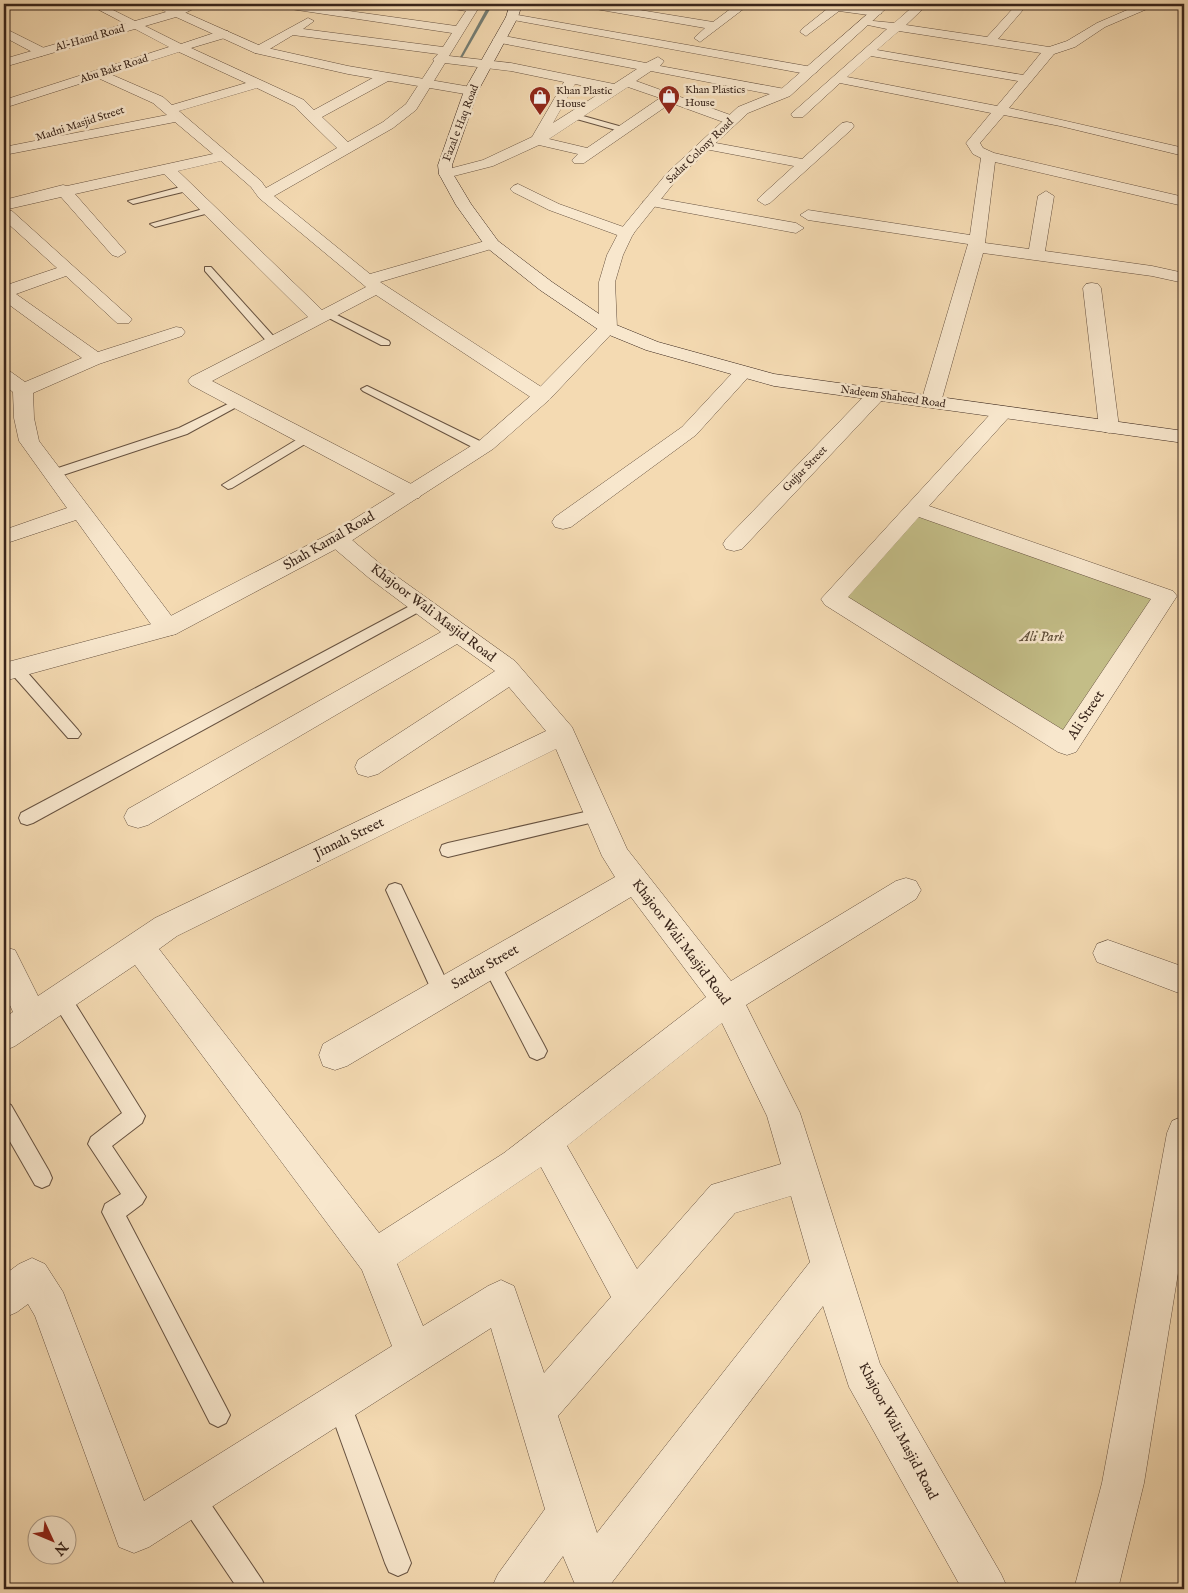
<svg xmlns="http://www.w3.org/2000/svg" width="1188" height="1593" viewBox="0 0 1188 1593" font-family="'IM FELL English',serif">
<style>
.green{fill:#c3bd87;stroke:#7e7050}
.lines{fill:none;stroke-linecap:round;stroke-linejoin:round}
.stream{fill:#747e75;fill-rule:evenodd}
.service-casing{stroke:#675240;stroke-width:2}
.minor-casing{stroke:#675240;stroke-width:1}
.tertiary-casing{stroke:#675240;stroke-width:1}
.secondary-casing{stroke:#38241a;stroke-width:1}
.service{fill:#f8e7cd;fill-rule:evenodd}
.minor{fill:#f8e7cd;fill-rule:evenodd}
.tertiary{fill:#f8e7cd;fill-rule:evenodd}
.secondary{fill:#f8e7cd;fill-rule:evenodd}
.labels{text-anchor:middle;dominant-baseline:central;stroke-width:5;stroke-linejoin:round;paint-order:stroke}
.far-street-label{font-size:11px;fill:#38241a;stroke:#f8e7cd}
.far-poi-label{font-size:11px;fill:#38241a;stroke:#f8e7cd;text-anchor:start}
.street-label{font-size:14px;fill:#38241a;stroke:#f8e7cd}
.park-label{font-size:14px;font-style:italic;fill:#5b4a35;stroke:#f8e7cd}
</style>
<rect width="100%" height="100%" fill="#f4dab2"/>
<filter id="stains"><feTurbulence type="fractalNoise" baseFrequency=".004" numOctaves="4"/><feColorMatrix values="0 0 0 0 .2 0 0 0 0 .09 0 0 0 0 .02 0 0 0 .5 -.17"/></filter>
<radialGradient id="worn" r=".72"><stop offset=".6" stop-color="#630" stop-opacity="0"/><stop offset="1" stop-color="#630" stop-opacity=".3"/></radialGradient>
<path class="green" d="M 917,509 L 1165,596 L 1067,745 L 833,599 Z"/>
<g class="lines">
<path class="stream" d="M 489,4 L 493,4 L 462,58 L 459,59 Z"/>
<g class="service-casing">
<g id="service">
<path d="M 576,114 L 626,128 L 627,130 L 623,132 L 573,118 L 572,116 Z"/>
<path d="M 188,185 L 192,188 L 191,190 L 133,204 L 128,201 Z"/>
<path d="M 210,207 L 215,210 L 213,212 L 155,227 L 150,224 Z"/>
<path d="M 205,267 L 211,267 L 277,340 L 277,344 L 269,344 L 205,271 Z"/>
<path d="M 329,311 L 389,341 L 390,343 L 389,345 L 381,345 L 325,316 L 325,312 Z"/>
<path d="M 367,386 L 486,444 L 488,447 L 486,450 L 478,450 L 363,391 L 361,389 Z"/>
<path d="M 238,399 L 242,400 L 242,404 L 187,434 L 57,477 L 53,478 L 47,474 L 49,471 L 179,428 Z"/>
<path d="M 306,434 L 310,435 L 310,441 L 232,488 L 228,489 L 222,485 Z"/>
<path d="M 421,600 L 428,605 L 426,608 L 33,823 L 27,825 L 21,823 L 19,818 L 21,813 Z"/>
<path d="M 15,663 L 20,664 L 78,730 L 81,734 L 78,738 L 68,738 L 10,672 L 8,668 L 10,664 Z"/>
<path d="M 598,809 L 604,810 L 606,815 L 604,820 L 598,821 L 448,857 L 442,855 L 440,850 L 442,845 L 448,843 Z"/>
<path d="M 395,883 L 401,885 L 449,986 L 451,992 L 449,998 L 442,1000 L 435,998 L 386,890 L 389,885 Z"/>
<path d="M 491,956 L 497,958 L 544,1045 L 547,1051 L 544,1057 L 537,1060 L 530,1057 L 482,964 L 485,958 Z"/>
<path d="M 61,990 L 68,992 L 145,1116 L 142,1123 L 112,1146 L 146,1197 L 142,1204 L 126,1216 L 226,1407 L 230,1415 L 226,1423 L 218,1427 L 210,1423 L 102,1212 L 105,1204 L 121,1194 L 88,1144 L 91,1137 L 122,1113 L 54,1004 L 52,998 L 54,992 Z"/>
<path d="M 4,1102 L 11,1105 L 49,1171 L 52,1178 L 49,1185 L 42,1188 L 35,1185 L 4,1131 Z"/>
<path d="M 339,1390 L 347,1394 L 411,1563 L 407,1572 L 398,1576 L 389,1572 L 385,1563 L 327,1402 L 331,1394 Z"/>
<path d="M 191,1485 L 200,1488 L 262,1580 L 266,1589 L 238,1589 L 182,1506 L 179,1497 L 182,1488 Z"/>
</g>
</g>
<g class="minor-casing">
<g id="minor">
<path d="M 47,4 L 60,4 L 61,5 L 55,8 Z"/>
<path d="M 88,4 L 101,4 L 181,44 L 220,31 L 228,31 L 228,37 L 191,48 L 304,100 L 314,110 L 380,74 L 390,74 L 391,77 L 390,80 L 322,117 L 348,142 L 383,122 L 406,104 L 434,61 L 433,59 L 438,54 L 293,35 L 263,53 L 255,53 L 253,50 L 255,47 L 308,18 L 314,21 L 303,29 L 443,47 L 452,33 L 277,7 L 272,4 L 299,4 L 456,26 L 466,11 L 441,7 L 436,4 L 481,4 L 449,56 L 511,63 L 614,84 L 637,69 L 495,42 L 493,39 L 499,35 L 646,63 L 658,57 L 664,61 L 660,66 L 785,89 L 792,93 L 785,97 L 651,71 L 636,81 L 736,117 L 738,120 L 736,123 L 726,123 L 671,103 L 584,163 L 574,163 L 572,160 L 578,154 L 539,145 L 493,166 L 446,178 L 441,177 L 439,174 L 441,171 L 483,160 L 532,137 L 564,82 L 511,71 L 445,63 L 416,110 L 393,128 L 274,196 L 370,274 L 492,239 L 500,244 L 498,247 L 380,282 L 549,392 L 552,396 L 549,400 L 535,400 L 376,295 L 212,381 L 419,488 L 422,493 L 419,498 L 411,499 L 403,498 L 191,385 L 188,381 L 191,377 L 308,317 L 164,174 L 75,194 L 126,252 L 118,257 L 112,255 L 61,197 L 4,210 L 4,200 L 63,185 L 67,186 L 213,154 L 175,122 L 4,155 L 4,147 L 167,115 L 153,103 L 98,78 L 4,108 L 4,100 L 169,47 ZM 179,52 L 246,83 L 172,105 L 163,97 L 110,74 ZM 575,84 L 605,90 L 553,123 ZM 628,87 L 660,98 L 587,148 L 549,139 ZM 257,88 L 294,106 L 337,148 L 266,188 L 261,181 L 179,111 ZM 221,161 L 251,187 L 259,198 L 366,287 L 322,310 L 178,171 Z"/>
<path d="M 188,4 L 203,4 L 181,15 L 173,15 L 171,13 Z"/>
<path d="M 578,4 L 603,4 L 713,22 L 737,4 L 750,4 L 700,42 L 694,38 L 705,28 L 584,7 Z"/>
<path d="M 812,4 L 845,4 L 880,11 L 882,13 L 876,16 L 839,11 L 806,36 L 800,32 L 802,29 L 827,9 L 813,6 Z"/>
<path d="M 916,4 L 928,4 L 906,25 L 987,37 L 1017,4 L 1028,4 L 998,39 L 1049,47 L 1067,41 L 1097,23 L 1141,4 L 1155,4 L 1154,6 L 1105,27 L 1075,47 L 1054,54 L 1009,108 L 1184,148 L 1184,156 L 1060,126 L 1004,115 L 980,143 L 983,148 L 994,153 L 1184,197 L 1184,203 L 1179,205 L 995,162 L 985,243 L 1029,249 L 1038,196 L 1046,191 L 1054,196 L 1045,251 L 1152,266 L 1184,273 L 1184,283 L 1152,276 L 983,253 L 941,402 L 938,406 L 924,406 L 921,402 L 968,244 L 808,220 L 800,215 L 808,210 L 970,235 L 981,158 L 973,154 L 966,143 L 991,113 L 840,83 L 803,117 L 793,117 L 791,114 L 887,29 L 863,24 L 863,20 L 894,23 ZM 899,31 L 1041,53 L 1023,75 L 877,50 ZM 871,56 L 1018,81 L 997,106 L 847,77 Z"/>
<path d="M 512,14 L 812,67 L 818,71 L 812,75 L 508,19 L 506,17 Z"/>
<path d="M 4,28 L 46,49 L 48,52 L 42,56 L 38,55 L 4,37 Z"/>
<path d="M 847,122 L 852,123 L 854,126 L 852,129 L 770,203 L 765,205 L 757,200 L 760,197 L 794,166 L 705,149 L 698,145 L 705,141 L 802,159 L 842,123 Z"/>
<path d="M 518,184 L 559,204 L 632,230 L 634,233 L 632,236 L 620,236 L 549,210 L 513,192 L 510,189 L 513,186 Z"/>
<path d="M 651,197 L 796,223 L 804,228 L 796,233 L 646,205 L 643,202 Z"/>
<path d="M 4,210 L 12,211 L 132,319 L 129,323 L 117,323 L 66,276 L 16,294 L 98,352 L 176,327 L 182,328 L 185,332 L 182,336 L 99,364 L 33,393 L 34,418 L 39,441 L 176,622 L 179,628 L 176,634 L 167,636 L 158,634 L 76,520 L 4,544 L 4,530 L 67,508 L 19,441 L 14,418 L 13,392 L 4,385 L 4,370 L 11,372 L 25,382 L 82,358 L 4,301 L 4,286 L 57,268 L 4,220 Z"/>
<path d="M 1092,283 L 1098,284 L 1101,288 L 1119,427 L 1116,431 L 1109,433 L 1102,431 L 1099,427 L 1083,288 L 1086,284 Z"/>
<path d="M 743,367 L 750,369 L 752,373 L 696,435 L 571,527 L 563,529 L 555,527 L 552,522 L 555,517 L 682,427 L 736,369 Z"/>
<path d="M 877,388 L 884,390 L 887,394 L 884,398 L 742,549 L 734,551 L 726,549 L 723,544 L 726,539 L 870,390 Z"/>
<path d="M 1002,407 L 1009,409 L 1012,413 L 1009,417 L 929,506 L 1173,591 L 1177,596 L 1076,752 L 1067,755 L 1058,752 L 825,605 L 821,599 L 995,409 ZM 919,517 L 1151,599 L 1063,730 L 848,597 Z"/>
<path d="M 337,532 L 345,534 L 385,568 L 515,661 L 572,727 L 627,849 L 731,981 L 896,881 L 906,878 L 916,881 L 921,890 L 916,899 L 746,1005 L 800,1113 L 880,1364 L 1001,1574 L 1008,1589 L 962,1589 L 849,1387 L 823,1306 L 607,1589 L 577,1589 L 563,1556 L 539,1589 L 491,1589 L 498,1574 L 545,1509 L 491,1328 L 149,1547 L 134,1553 L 119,1547 L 35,1316 L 28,1304 L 17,1312 L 4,1318 L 4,1275 L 19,1264 L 32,1258 L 45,1264 L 63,1292 L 144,1501 L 392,1346 L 362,1270 L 135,965 L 15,1046 L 4,1051 L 4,1018 L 13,1012 L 4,992 L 4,947 L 15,950 L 38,996 L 155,918 L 546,731 L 509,687 L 378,774 L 368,777 L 358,774 L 355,767 L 358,760 L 495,671 L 457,644 L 148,825 L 138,828 L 128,825 L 124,817 L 128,809 L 441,632 L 369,578 L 329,544 L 326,539 L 329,534 ZM 556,749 L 602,856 L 615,877 L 323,1044 L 319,1055 L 323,1066 L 335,1070 L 347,1066 L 631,897 L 706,997 L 504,1153 L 379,1233 L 159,949 L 177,936 ZM 722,1023 L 767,1116 L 781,1164 L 711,1185 L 637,1269 L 567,1146 ZM 541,1167 L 611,1297 L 544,1373 L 514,1286 L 501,1280 L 488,1286 L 423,1326 L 397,1264 ZM 791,1196 L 810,1262 L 597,1533 L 558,1416 L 735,1213 Z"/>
<path d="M 1108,940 L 1184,967 L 1184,995 L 1097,962 L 1093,953 L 1097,944 Z"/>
<path d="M 1184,1116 L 1184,1236 L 1144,1483 L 1118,1589 L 1074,1589 L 1102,1483 L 1167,1133 L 1172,1121 Z"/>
</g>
</g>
<g class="tertiary-casing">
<g id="tertiary">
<path d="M 151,4 L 166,4 L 263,47 L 348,66 L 471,87 L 478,91 L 471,95 L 348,74 L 255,53 L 176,17 L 4,67 L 4,59 L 166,12 Z"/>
<path d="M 879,4 L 891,4 L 790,96 L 748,113 L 677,179 L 633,234 L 623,255 L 615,282 L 617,328 L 549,400 L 493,449 L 351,541 L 176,634 L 4,681 L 4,663 L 159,622 L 335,531 L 479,441 L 535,392 L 599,327 L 599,282 L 607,255 L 620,230 L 667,173 L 738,107 L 780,90 Z"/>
</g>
</g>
<g class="secondary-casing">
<path id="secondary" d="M 510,4 L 522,4 L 518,17 L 478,91 L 452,165 L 453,174 L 471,204 L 498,241 L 552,282 L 614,324 L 658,342 L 774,374 L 1184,431 L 1184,443 L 774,386 L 646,350 L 602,332 L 540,290 L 486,247 L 456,205 L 439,174 L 438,165 L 464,91 L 506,17 Z"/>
</g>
<use href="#service" class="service"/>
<use href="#minor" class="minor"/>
<use href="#tertiary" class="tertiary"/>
<use href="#secondary" class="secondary"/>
</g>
<defs>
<g id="shop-pin" transform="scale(1.125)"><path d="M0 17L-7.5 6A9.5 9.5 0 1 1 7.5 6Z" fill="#8f2418" stroke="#f8e7cd"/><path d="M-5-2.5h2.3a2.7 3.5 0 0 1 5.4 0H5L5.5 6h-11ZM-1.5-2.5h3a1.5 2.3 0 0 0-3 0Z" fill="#fff"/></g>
</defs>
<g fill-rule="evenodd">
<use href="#shop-pin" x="669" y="96"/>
<use href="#shop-pin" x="540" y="97"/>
</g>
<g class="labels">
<g class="far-street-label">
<text transform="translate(90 38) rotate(-16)">Al-Hamd Road</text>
<text transform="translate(114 69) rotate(-18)">Abu Bakr Road</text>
<text transform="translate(461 123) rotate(-69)">Fazal e Haq Road</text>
<text transform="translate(80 124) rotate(-18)">Madni Masjid Street</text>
<text transform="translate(700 151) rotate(-44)">Sadat Colony Road</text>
<text transform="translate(893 397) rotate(8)">Nadeem Shaheed Road</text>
<text transform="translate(805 469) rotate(-46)">Gujjar Street</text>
</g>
<g class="far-poi-label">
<text x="685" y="90">Khan Plastics<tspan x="685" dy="13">House</tspan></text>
<text x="556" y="91">Khan Plastic<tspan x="556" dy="13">House</tspan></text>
</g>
<g class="street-label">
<text transform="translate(329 541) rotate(-30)">Shah Kamal Road</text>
<text transform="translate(433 613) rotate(37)">Khajoor Wali Masjid Road</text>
<text transform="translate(1086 715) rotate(-57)">Ali Street</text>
<text transform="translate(349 838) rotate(-26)">Jinnah Street</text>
<text transform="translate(681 942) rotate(53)">Khajoor Wali Masjid Road</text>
<text transform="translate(485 967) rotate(-30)">Sardar Street</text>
<text transform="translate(898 1431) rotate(62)">Khajoor Wali Masjid Road</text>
</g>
<g class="park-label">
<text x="1042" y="637">Ali Park</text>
</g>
</g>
<rect width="1188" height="1593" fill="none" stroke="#f4dab2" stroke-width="20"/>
<rect x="5" y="5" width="1178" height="1583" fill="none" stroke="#38241a" stroke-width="2.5"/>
<rect x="10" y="10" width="1168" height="1573" fill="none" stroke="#38241a"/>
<g transform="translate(52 1540) rotate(134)"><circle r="24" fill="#f8e7cd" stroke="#ab9985"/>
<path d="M0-4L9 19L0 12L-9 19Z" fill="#8f2418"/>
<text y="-8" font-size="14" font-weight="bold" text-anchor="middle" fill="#38241a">N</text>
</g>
<rect width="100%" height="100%" filter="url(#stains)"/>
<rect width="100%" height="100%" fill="url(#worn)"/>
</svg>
